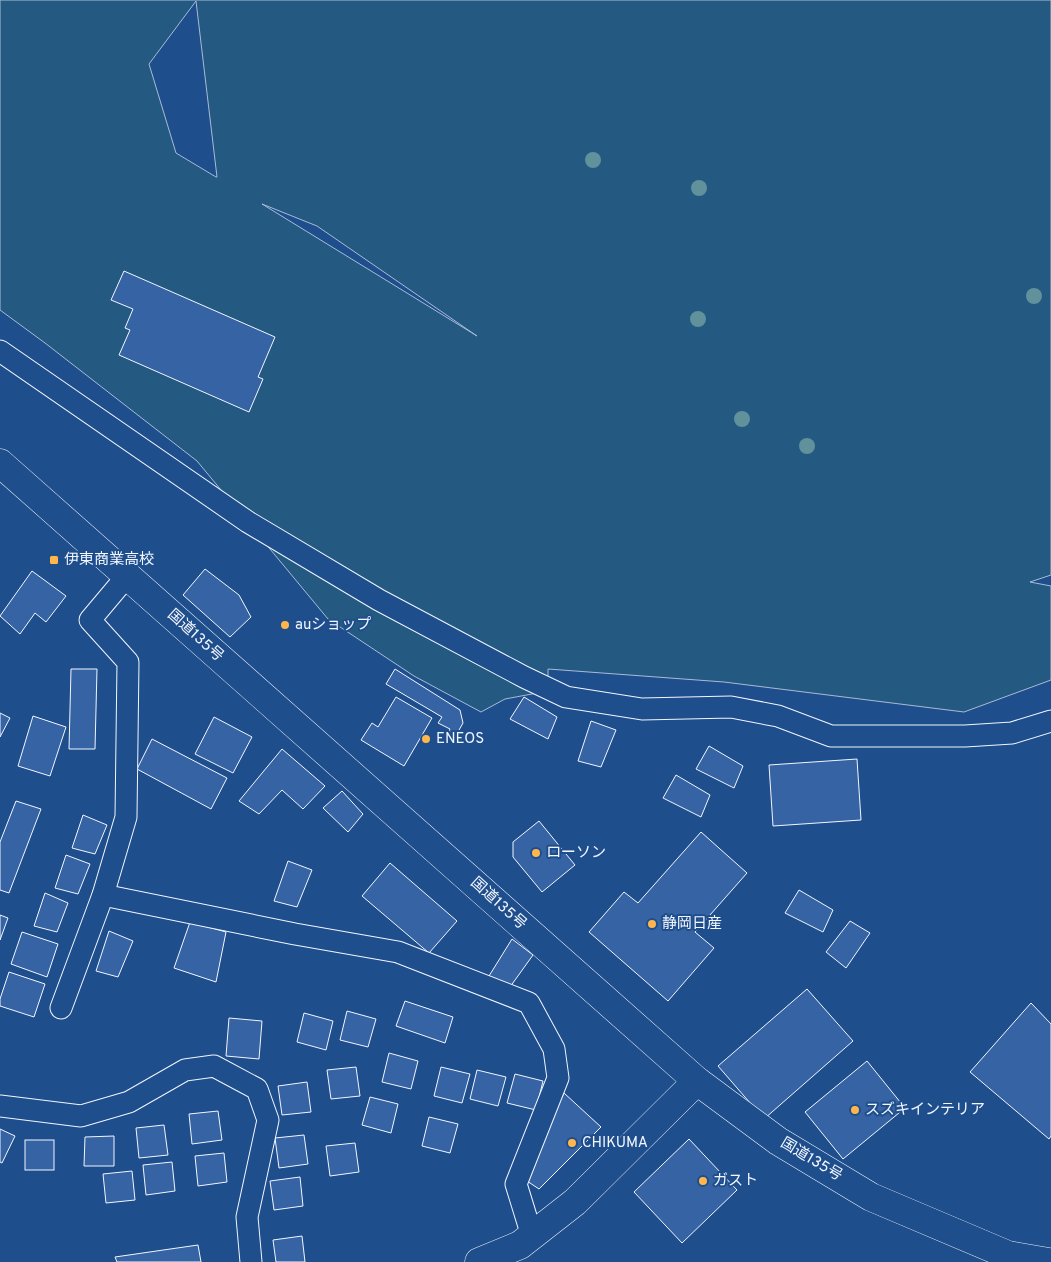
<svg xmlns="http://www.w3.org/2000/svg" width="1051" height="1262" viewBox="0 0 1051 1262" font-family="Overpass,'Noto Sans JP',sans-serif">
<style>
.green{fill:#245a82;stroke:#a8bbd7;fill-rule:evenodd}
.building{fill:#3563a3;stroke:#f2f6ff}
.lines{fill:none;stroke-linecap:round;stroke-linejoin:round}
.street-casing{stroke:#f2f6ff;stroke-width:23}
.secondary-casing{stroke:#f2f6ff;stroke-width:29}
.highway-casing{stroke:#f2f6ff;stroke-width:29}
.street{stroke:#1f4e8c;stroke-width:21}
.secondary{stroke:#1f4e8c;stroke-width:28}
.highway{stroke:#1f4e8c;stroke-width:28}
.tree{fill:#61919a}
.poi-dot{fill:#ffb74d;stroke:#1f4e8c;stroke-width:2}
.labels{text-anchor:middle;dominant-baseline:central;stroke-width:4;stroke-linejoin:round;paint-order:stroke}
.poi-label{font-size:15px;fill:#f2f6ff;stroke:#1f4e8c;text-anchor:start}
.street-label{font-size:15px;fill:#f2f6ff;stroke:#1f4e8c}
</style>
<rect width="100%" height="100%" fill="#1f4e8c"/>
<path class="green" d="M 0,0 L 1051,0 L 1051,575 L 1030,582 L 1051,586 L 1051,680 L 964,712 L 724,682 L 548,669 L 548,691 L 505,699 L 481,712 L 414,676 L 328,619 L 197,461 L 45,343 L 0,310 ZM 196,1 L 217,177 L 216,177 L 176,153 L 149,64 ZM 262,204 L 317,226 L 477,336 Z"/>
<g class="building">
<path d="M 124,271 L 275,337 L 258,377 L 263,379 L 249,412 L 119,355 L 130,330 L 125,328 L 133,309 L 111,300 Z"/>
<path d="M 205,569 L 239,595 L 251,617 L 230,637 L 183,595 Z"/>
<path d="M 32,571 L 66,596 L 46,622 L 35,613 L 20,634 L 0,616 Z"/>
<path d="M 71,669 L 97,669 L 95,749 L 69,749 Z"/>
<path d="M 395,669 L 460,710 L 463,723 L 454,739 L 447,734 L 450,729 L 438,723 L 442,717 L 386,684 Z"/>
<path d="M 396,697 L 432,718 L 404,766 L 361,740 L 372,723 L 378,727 Z"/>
<path d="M 524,697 L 557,717 L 548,739 L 510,719 Z"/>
<path d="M 0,713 L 10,718 L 0,737 Z"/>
<path d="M 33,716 L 66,727 L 50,776 L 18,766 Z"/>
<path d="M 214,717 L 252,737 L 233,773 L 195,754 Z"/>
<path d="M 591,721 L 616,730 L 601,767 L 578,761 Z"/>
<path d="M 152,739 L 227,778 L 211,809 L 137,769 Z"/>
<path d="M 709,746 L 743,766 L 734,788 L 696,769 Z"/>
<path d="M 282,749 L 325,786 L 303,809 L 282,790 L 259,814 L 239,801 Z"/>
<path d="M 857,759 L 861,820 L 773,826 L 769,765 Z"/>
<path d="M 676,775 L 710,795 L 701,817 L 663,798 Z"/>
<path d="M 342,791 L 363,814 L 348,832 L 323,808 Z"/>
<path d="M 16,801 L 41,809 L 9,893 L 0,890 L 0,842 Z"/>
<path d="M 83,815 L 107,825 L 95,854 L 72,848 Z"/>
<path d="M 539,821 L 575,865 L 542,892 L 513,857 L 513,842 Z"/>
<path d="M 701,832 L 747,873 L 695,932 L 714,948 L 668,1001 L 589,932 L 624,892 L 638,903 Z"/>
<path d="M 66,855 L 90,864 L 78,894 L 55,888 Z"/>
<path d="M 288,861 L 312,870 L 297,907 L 274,901 Z"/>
<path d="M 390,863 L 457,921 L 429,953 L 362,896 Z"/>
<path d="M 799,890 L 833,910 L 823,932 L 785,913 Z"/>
<path d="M 45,893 L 68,903 L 57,932 L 34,926 Z"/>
<path d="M 0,915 L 8,918 L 0,940 Z"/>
<path d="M 850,921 L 870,933 L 846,968 L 826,952 Z"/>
<path d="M 190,922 L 226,932 L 216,982 L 174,968 Z"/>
<path d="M 109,931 L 133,941 L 118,977 L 96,971 Z"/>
<path d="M 22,932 L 58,944 L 47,977 L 11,964 Z"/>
<path d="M 512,939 L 533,955 L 510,987 L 489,976 Z"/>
<path d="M 9,972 L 45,984 L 34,1017 L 0,1006 L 0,999 Z"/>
<path d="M 807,989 L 853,1041 L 764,1119 L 718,1066 Z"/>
<path d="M 405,1001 L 453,1017 L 445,1043 L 396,1026 Z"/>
<path d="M 1031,1003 L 1051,1024 L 1051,1136 L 1049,1139 L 970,1072 Z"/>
<path d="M 347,1011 L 376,1019 L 368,1047 L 340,1040 Z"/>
<path d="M 304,1013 L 333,1021 L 326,1050 L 297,1042 Z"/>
<path d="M 229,1018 L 262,1021 L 259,1059 L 226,1056 Z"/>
<path d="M 389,1053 L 418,1061 L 411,1089 L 382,1082 Z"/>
<path d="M 867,1061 L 905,1108 L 843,1159 L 805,1112 Z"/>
<path d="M 356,1067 L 360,1096 L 331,1099 L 327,1070 Z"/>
<path d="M 441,1067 L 470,1074 L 462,1103 L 434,1096 Z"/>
<path d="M 477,1070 L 506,1077 L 498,1106 L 470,1099 Z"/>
<path d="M 515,1074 L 543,1081 L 536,1110 L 507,1103 Z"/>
<path d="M 307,1082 L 311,1112 L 282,1115 L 278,1086 Z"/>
<path d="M 564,1093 L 601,1127 L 539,1189 L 521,1177 Z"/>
<path d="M 370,1097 L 398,1104 L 391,1133 L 362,1125 Z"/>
<path d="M 218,1111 L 222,1140 L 192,1144 L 189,1114 Z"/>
<path d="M 429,1117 L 458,1124 L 450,1153 L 422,1146 Z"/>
<path d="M 164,1125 L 168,1155 L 139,1158 L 136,1128 Z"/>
<path d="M 0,1129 L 15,1136 L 2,1163 L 0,1162 Z"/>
<path d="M 304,1135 L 308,1164 L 279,1168 L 275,1138 Z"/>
<path d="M 114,1136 L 114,1166 L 84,1166 L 85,1137 Z"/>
<path d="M 689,1139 L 737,1190 L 682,1243 L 634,1192 Z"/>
<rect x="25" y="1140" width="29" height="30"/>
<path d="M 355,1143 L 359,1172 L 330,1176 L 326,1146 Z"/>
<path d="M 224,1153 L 227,1182 L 198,1186 L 195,1156 Z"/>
<path d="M 172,1162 L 175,1191 L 146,1195 L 143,1165 Z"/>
<path d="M 132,1171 L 135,1200 L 106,1203 L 103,1174 Z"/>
<path d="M 300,1177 L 303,1206 L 274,1210 L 270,1181 Z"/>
<path d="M 302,1236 L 305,1262 L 276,1262 L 273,1240 Z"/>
<path d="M 198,1245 L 201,1262 L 117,1262 L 115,1257 Z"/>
</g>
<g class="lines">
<g class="street-casing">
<g id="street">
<path d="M 0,351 L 248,522 L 379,600 L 524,677 L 566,697 L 642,709 L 731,707 L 778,716 L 831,736 L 965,736 L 1012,733 L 1051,721"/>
<path d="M 103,895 L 295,934 L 398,952 L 529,1003 L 554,1049 L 558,1078 L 516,1184 L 532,1236"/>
<path d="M 61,1008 L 103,895 L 126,817 L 128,662 L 90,620 L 127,576"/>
<path d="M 0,1106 L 81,1116 L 129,1102 L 185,1070 L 214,1066 L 257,1089 L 268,1120 L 247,1217 L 251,1262"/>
</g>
</g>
<g class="secondary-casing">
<path id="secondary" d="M 479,1262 L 520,1245 L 575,1202 L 697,1081"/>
</g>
<g class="highway-casing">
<path id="highway" d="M 0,463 L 697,1081 L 778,1141 L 871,1197 L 1008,1255 L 1049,1262"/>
</g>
<use href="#street" class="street"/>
<use href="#secondary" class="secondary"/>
<use href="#highway" class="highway"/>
</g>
<g class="tree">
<circle cx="593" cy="160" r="8"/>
<circle cx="699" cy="188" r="8"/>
<circle cx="1034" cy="296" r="8"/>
<circle cx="698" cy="319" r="8"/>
<circle cx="742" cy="419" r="8"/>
<circle cx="807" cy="446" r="8"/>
</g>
<g class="poi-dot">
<rect x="49" y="555" width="10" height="10" rx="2.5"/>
<circle cx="285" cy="625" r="5"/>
<circle cx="426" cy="739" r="5"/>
<circle cx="536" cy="853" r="5"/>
<circle cx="652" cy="924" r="5"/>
<circle cx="855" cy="1110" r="5"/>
<circle cx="572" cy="1143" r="5"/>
<circle cx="703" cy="1181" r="5"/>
</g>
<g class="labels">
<g class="poi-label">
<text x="64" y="560">伊東商業高校</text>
<text x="295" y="625">auショップ</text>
<text x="436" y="739">ENEOS</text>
<text x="546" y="853">ローソン</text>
<text x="662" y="924">静岡日産</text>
<text x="865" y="1110">スズキインテリア</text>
<text x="582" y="1143">CHIKUMA</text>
<text x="713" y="1181">ガスト</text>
</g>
<g class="street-label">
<text transform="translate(195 636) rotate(42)">国道135号</text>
<text transform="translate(498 904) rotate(42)">国道135号</text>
<text transform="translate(811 1160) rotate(31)">国道135号</text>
</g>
</g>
</svg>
